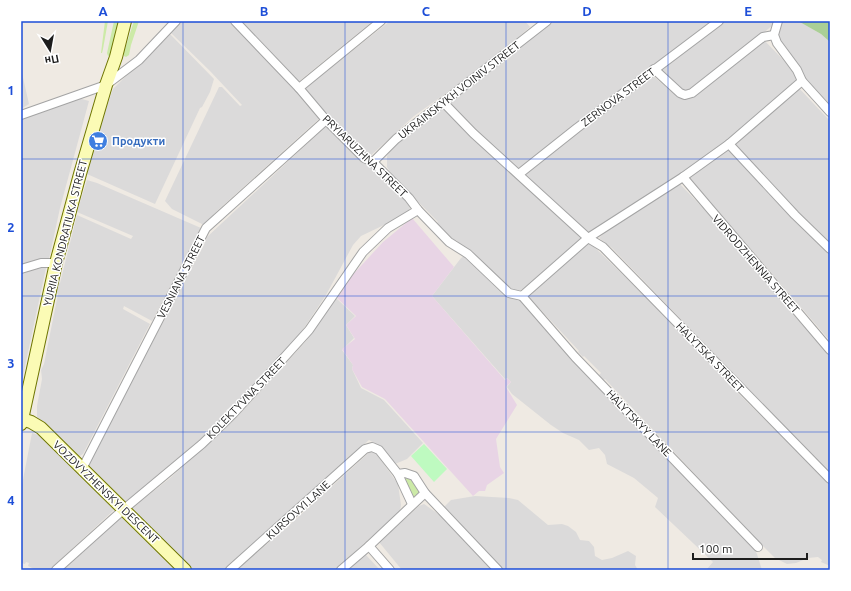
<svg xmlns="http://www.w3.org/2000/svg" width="851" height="591" viewBox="0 0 851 591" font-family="Ubuntu,sans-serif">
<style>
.residential{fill:#dbdada}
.industrial{fill:#e8d4e5}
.grass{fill:#cceaa7}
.forest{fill:#aacf96}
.park{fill:#befac0}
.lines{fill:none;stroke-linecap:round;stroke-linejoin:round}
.street-casing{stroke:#a4a4a4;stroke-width:10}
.secondary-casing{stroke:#6f7602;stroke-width:14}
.street{stroke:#fff;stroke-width:8}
.secondary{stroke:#fbfbb5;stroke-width:12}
.grid{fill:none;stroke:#1d4ed8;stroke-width:1;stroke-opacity:0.55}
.labels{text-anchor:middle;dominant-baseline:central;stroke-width:3;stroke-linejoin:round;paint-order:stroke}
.street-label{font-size:11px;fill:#1d1d1d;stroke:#fff}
.shop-label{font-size:11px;font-weight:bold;fill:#366cbe;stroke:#fff;text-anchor:start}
.neatline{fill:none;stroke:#1d4ed8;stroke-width:1.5}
.grid-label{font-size:13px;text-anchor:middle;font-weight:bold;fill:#1d4ed8}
</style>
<rect width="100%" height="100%" fill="#efeae3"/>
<g class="residential">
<path d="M 178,21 L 230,21 L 238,27 L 321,117 L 218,210 L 204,225 L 172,209 L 165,201 L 219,87 L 222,87 L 240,106 L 242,105 L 210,71 L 169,31 Z"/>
<path d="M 238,21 L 373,21 L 298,82 Z"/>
<path d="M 390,21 L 525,21 L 530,27 L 487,64 L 414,116 L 368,158 L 334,126 L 304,89 Z"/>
<path d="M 554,21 L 712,21 L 651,67 L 531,159 L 517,169 L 448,104 Z"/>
<path d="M 725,21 L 775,21 L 773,25 L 692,92 L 684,93 L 660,70 Z"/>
<path d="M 785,21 L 798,21 L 821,34 L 830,42 L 830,105 L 807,81 L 777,40 L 781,22 Z"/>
<path d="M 168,32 L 214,79 L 210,92 L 202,107 L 200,108 L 155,204 L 87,174 L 98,131 L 113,89 L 142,60 Z"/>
<path d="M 763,39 L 797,74 L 799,81 L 705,158 L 588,235 L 523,175 L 653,76 L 678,97 L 693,95 Z"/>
<path d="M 21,69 L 29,104 L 21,109 Z"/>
<path d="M 797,86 L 830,121 L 830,245 L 797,213 L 736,147 L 735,141 Z"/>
<path d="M 75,99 L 82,99 L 89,101 L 60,208 L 49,259 L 21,267 L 21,119 Z"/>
<path d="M 443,108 L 450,113 L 585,238 L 525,288 L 516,292 L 510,291 L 456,240 L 455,241 L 442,228 L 440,229 L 435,225 L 438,222 L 392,175 L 387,167 L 387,156 L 393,146 L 409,133 Z"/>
<path d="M 327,125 L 407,201 L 410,208 L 407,214 L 361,236 L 353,245 L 326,295 L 300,334 L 259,382 L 214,428 L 124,503 L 86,467 L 204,245 L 207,237 Z"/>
<path d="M 723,151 L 730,151 L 782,207 L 830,253 L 830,341 L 687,175 Z"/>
<path d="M 87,180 L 97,183 L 201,228 L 152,321 L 124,306 L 123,309 L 150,324 L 83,454 L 78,457 L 37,417 L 37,406 L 42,379 L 41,370 L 44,364 L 58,294 L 56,293 L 59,282 L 60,283 L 77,215 L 131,239 L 133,236 L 77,212 Z"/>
<path d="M 678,182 L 706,211 L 830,357 L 830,474 L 612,248 L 599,238 L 608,229 Z"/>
<path d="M 588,241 L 641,292 L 742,397 L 830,484 L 830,566 L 821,562 L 822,560 L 818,557 L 808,558 L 796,563 L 787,564 L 775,558 L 760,543 L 605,379 L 604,380 L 599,375 L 601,373 L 584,356 L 583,357 L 578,352 L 579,351 L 526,294 Z"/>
<path d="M 466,255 L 519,299 L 577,365 L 646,435 L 751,544 L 757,554 L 762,570 L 708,570 L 707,569 L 713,562 L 655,507 L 658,498 L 634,478 L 607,464 L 605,455 L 599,448 L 589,450 L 579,440 L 563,433 L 551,425 L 512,394 L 507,387 L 511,382 L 507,378 L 505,379 L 432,296 L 461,258 Z"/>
<path d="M 42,265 L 46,268 L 21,385 L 21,271 Z"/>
<path d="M 334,299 L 337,299 L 355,316 L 346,325 L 354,338 L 342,350 L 353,365 L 352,369 L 361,388 L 384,400 L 423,443 L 407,459 L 395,464 L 382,447 L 369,440 L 225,570 L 193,570 L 132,508 L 169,479 L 237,417 L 306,341 Z"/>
<path d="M 32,433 L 39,435 L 115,509 L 49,570 L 36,570 L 28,566 L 29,563 L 26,562 L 25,564 L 21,563 L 21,490 Z"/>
<path d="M 373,449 L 398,484 L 401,505 L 400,511 L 345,561 L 342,565 L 341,565 L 334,570 L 236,570 L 286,528 Z"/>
<path d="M 475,496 L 509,498 L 518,500 L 548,525 L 562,524 L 568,526 L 576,532 L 580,540 L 589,541 L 594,547 L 595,556 L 602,560 L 612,558 L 628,551 L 636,556 L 635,565 L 638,570 L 503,570 L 443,508 L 451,500 Z"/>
<path d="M 424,504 L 444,518 L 492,570 L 402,570 L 379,542 L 419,506 Z"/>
<path d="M 122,516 L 175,570 L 61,570 Z"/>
<path d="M 365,554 L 380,570 L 347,570 Z"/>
</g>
<path class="industrial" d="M 412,218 L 454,267 L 432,296 L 505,380 L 507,378 L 511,382 L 506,387 L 517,405 L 496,439 L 500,467 L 504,473 L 487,485 L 485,491 L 479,491 L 473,496 L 385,399 L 362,387 L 352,369 L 353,365 L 342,349 L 355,339 L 346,325 L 356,316 L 337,298 L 348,280 L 383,242 Z"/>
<g class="grass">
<path d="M 105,21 L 108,21 L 103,49 L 102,53 L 101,53 Z"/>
<path d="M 114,21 L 120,21 L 111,56 L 108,56 L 107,53 Z"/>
<path d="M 134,21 L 139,21 L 131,45 L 129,55 L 126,57 L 124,56 L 124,52 Z"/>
<path d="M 410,476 L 421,491 L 418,495 L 412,497 L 402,477 Z"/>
</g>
<path class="forest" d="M 798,21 L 830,21 L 830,42 L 821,34 Z"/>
<path class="park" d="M 424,444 L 447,469 L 434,482 L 411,456 Z"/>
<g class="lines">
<g class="street-casing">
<g id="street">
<path d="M 235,21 L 299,88 L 326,120 L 364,158 L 373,162 L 409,198 L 418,210 L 449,242 L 468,254 L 509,293 L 522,296"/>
<path d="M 778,21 L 774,35 L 777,43 L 797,70 L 802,81 L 830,112"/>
<path d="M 654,69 L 680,93 L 685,95 L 692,93 L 763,37 L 774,35"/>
<path d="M 299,88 L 381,21"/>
<path d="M 443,102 L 473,133 L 588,238 L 603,247 L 830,479"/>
<path d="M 21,115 L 106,85 L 139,60 L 176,21"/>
<path d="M 729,144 L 795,215 L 830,249"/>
<path d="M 373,162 L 396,139 L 547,21"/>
<path d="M 519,174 L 577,128 L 719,21"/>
<path d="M 683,177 L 830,350"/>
<path d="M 21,269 L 41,263 L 56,263"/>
<path d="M 522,296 L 588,238 L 683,177 L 729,144 L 802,81"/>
<path d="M 522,296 L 575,357 L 758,547"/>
<path d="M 82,469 L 206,228 L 326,120"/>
<path d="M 398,474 L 412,504"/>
<path d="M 369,546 L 390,570"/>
<path d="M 56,570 L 124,509 L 202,444 L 233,414 L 309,330 L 363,252 L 388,228 L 418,210"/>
<path d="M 230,570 L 365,449 L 372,447 L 379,450 L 398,474 L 405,473 L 414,476 L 425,493 L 498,570"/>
<path d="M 341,570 L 369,546 L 425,493"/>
</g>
</g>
<g class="secondary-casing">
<g id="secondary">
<path d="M 22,419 L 31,422 L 41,428 L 185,570"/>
<path d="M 21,424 L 56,263 L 80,174 L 106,85 L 116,57 L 125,21"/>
</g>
</g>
<use href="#street" class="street"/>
<use href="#secondary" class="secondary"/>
</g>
<path class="grid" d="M 183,21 L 183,570M 345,21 L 345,570M 506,21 L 506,570M 668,21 L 668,570M 21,159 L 830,159M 21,296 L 830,296M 21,432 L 830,432"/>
<defs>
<g id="supermarket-disc" transform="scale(1)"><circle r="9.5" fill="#3f7fe0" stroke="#fff"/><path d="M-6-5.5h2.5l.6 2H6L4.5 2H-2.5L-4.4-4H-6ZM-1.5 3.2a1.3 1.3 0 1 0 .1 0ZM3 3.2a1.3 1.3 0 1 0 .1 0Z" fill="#fff"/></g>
</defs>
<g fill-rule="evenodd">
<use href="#supermarket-disc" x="98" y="141"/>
</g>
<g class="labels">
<g class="street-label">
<text transform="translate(459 90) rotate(-38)">UKRAINSKYKH VOINIV STREET</text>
<text transform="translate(618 97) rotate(-37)">ZERNOVA STREET</text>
<text transform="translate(365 156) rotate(44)">PRYIARUZHNA STREET</text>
<text transform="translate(65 233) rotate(-76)">YURIIA KONDRATIUKA STREET</text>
<text transform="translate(756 264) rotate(49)">VIDRODZHENNIA STREET</text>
<text transform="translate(181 277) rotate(-63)">VESNIANA STREET</text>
<text transform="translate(710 357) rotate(46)">HALYTSKA STREET</text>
<text transform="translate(246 398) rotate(-46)">KOLEKTYVNA STREET</text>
<text transform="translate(639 423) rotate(46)">HALYTSKYY LANE</text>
<text transform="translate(106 492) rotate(44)">VOZDVYZHENSKYI DESCENT</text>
<text transform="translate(298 510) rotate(-42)">KURSOVYI LANE</text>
</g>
<g class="shop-label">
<text x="112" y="141">Продукти</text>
</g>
</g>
<rect width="851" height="591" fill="none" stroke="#ffffff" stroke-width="44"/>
<g transform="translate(50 50) rotate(169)" stroke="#ffffff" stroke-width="3" paint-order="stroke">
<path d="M0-3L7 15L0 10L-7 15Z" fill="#1d1d1d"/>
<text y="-6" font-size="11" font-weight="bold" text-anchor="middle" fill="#1d1d1d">Пн</text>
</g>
<path d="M693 553v6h114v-6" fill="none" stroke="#1d1d1d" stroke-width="2"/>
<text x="699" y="553" font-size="12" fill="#1d1d1d" stroke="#ffffff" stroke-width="3" paint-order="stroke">100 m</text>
<rect x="22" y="22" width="807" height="547" class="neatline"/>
<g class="grid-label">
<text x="103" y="16">A</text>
<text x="264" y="16">B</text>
<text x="426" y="16">C</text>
<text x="587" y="16">D</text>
<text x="748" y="16">E</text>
<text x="11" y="95">1</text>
<text x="11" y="232">2</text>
<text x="11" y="368">3</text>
<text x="11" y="505">4</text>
</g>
</svg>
